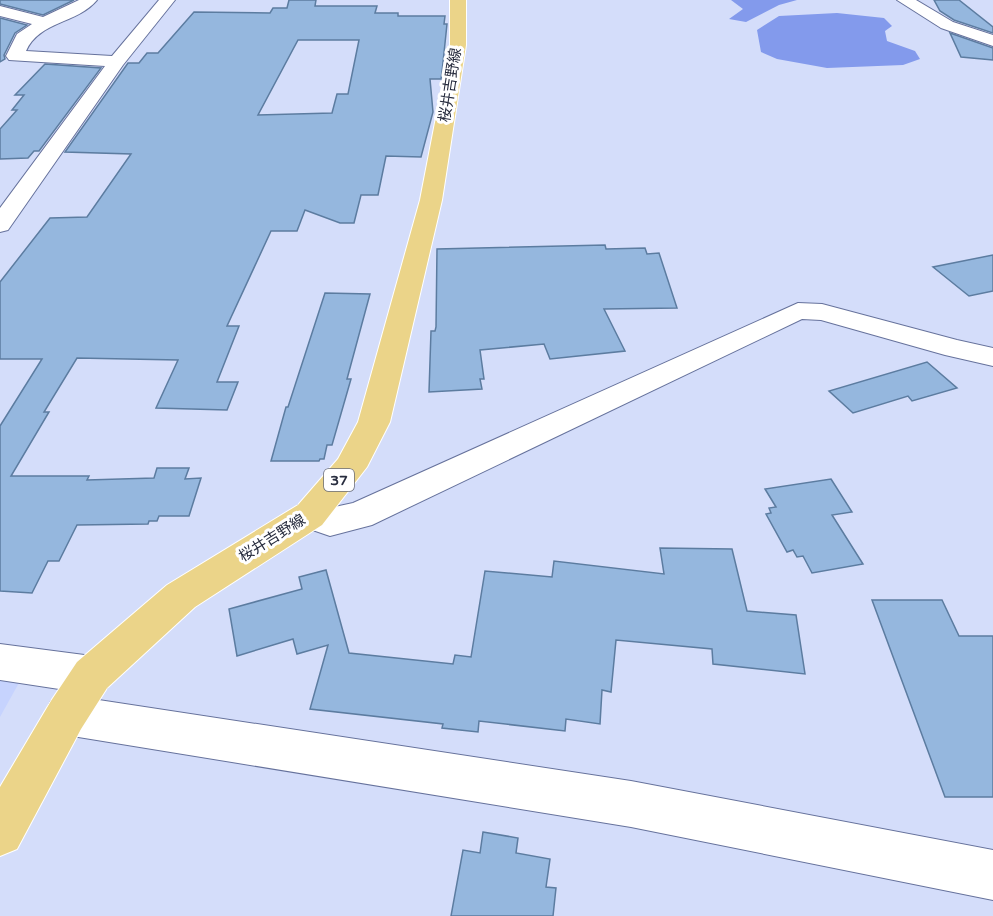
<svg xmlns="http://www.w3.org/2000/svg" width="993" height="916" viewBox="0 0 993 916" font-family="'Varela Round','Noto Sans JP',sans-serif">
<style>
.built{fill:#c6d3fe}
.forest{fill:#839aec}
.building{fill:#95b7de;stroke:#5c7ca0;stroke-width:1.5;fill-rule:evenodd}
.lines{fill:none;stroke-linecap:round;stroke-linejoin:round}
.minor-casing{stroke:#66729c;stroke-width:2}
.major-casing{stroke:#fff;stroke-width:2}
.minor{fill:#fff;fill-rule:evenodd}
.major{fill:#ebd489;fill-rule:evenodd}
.labels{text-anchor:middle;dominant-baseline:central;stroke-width:6;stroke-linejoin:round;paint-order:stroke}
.shield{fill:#fff;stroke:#686b78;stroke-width:1.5}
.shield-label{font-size:14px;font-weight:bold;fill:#272c3e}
.street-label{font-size:15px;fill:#272c3e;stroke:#fff}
</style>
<rect width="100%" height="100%" fill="#d4ddfa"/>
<path class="built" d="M 0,677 L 20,681 L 0,717 Z"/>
<g class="forest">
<path d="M 731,0 L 797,0 L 779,5 L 746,22 L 729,19 L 743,9 Z"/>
<path d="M 837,13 L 884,18 L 892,26 L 885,31 L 887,41 L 915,51 L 920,59 L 903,65 L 827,68 L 777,59 L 761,52 L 757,30 L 779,16 Z"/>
</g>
<g class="building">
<path d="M 0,0 L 74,0 L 43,15 L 0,4 Z"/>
<path d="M 289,0 L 316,0 L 315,6 L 377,6 L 375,13 L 398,13 L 398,16 L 445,16 L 444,24 L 447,24 L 442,72 L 441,79 L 430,79 L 433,112 L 421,157 L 386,156 L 378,195 L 361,195 L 354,223 L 340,223 L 305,210 L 297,231 L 271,231 L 227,326 L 239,326 L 217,382 L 238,382 L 227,410 L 156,408 L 178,360 L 77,358 L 44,412 L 49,412 L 11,476 L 89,476 L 87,480 L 154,478 L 157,468 L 189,468 L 185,479 L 201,478 L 189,516 L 159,516 L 157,521 L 149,521 L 148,524 L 77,525 L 59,561 L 48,561 L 32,593 L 0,591 L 0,426 L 42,359 L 0,359 L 0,282 L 50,218 L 87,217 L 131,154 L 65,152 L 128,63 L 139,63 L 147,53 L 158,53 L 194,12 L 270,13 L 273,8 L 287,8 ZM 298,40 L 359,40 L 348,94 L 337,94 L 332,113 L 258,115 Z"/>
<path d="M 934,0 L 959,0 L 993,27 L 993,33 L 954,20 L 940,11 Z"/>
<path d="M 0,18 L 27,25 L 15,33 L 4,55 L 5,59 L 0,62 Z"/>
<path d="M 950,33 L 993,48 L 993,60 L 961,57 Z"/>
<path d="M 45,64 L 101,68 L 39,151 L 34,151 L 28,158 L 0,159 L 0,129 L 17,110 L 12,110 L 24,95 L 15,95 Z"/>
<path d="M 605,245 L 606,249 L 645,248 L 647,254 L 659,253 L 677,308 L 604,309 L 625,351 L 550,359 L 544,344 L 480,350 L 484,379 L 480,379 L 482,389 L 429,392 L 431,331 L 435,331 L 436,327 L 437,249 Z"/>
<path d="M 993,255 L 993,291 L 969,296 L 933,267 Z"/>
<path d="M 325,293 L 370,294 L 347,379 L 351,379 L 332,445 L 327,445 L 324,459 L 320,459 L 319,461 L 271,461 L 286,407 L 288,407 Z"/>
<path d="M 927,362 L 957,388 L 912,401 L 908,396 L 853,413 L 829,391 Z"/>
<path d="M 831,479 L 852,512 L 832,515 L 863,564 L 812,573 L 803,556 L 797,557 L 793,550 L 787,552 L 766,514 L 771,513 L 769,508 L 776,507 L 765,489 Z"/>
<path d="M 660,548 L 732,549 L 747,611 L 796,615 L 805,674 L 713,664 L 712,649 L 616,640 L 611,692 L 602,690 L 600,724 L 566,719 L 565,731 L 479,721 L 478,732 L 442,728 L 443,724 L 310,709 L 328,645 L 297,654 L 293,639 L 237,656 L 229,609 L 302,589 L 299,577 L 326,570 L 349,653 L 453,664 L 455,655 L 471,657 L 485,571 L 552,577 L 554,561 L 664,574 Z"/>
<path d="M 872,600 L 942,600 L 959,636 L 993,636 L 993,797 L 945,797 Z"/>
<path d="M 483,832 L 518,838 L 516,853 L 550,859 L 546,887 L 556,888 L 553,916 L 451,916 L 463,850 L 480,853 Z"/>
</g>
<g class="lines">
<g class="minor-casing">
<g id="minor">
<path d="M 79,0 L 97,0 C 77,24 39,21 26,51 L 112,56 L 159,0 L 175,0 L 123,65 L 8,230 L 0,232 L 0,208 L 105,66 L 9,60 L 6,56 L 17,34 L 32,24 L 0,16 L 0,6 L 43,17 Z"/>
<path d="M 897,0 L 916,0 L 953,22 L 993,35 L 993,46 L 941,28 Z"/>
<path d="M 798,303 L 822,304 L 957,340 L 993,348 L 993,366 L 945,355 L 821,320 L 802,319 L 372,525 L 330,536 L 298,525 L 292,515 L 298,505 L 310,501 L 330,508 L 353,503 Z"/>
<path d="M 0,644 L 92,656 L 107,662 L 113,675 L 107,688 L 92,694 L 0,680 Z"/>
<path d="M 66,695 L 631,781 L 993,850 L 993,900 L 631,827 L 66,735 L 51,729 L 44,715 L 51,701 Z"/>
</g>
</g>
<g class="major-casing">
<path id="major" d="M 450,0 L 466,0 L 466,45 L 442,200 L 390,422 L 367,467 L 322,525 L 195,607 L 107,688 L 81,729 L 17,849 L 0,856 L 0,787 L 51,701 L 77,662 L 167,585 L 298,505 L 338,459 L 358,422 L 420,200 L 450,45 Z"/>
</g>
<use href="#minor" class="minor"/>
<use href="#major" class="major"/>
</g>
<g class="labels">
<rect class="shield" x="324" y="469" width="30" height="22" rx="4.5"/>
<g class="shield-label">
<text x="339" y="480">37</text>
</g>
<g class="street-label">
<text transform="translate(450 85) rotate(-81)">桜井吉野線</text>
<text transform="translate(272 538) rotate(-32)">桜井吉野線</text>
</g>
</g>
</svg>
